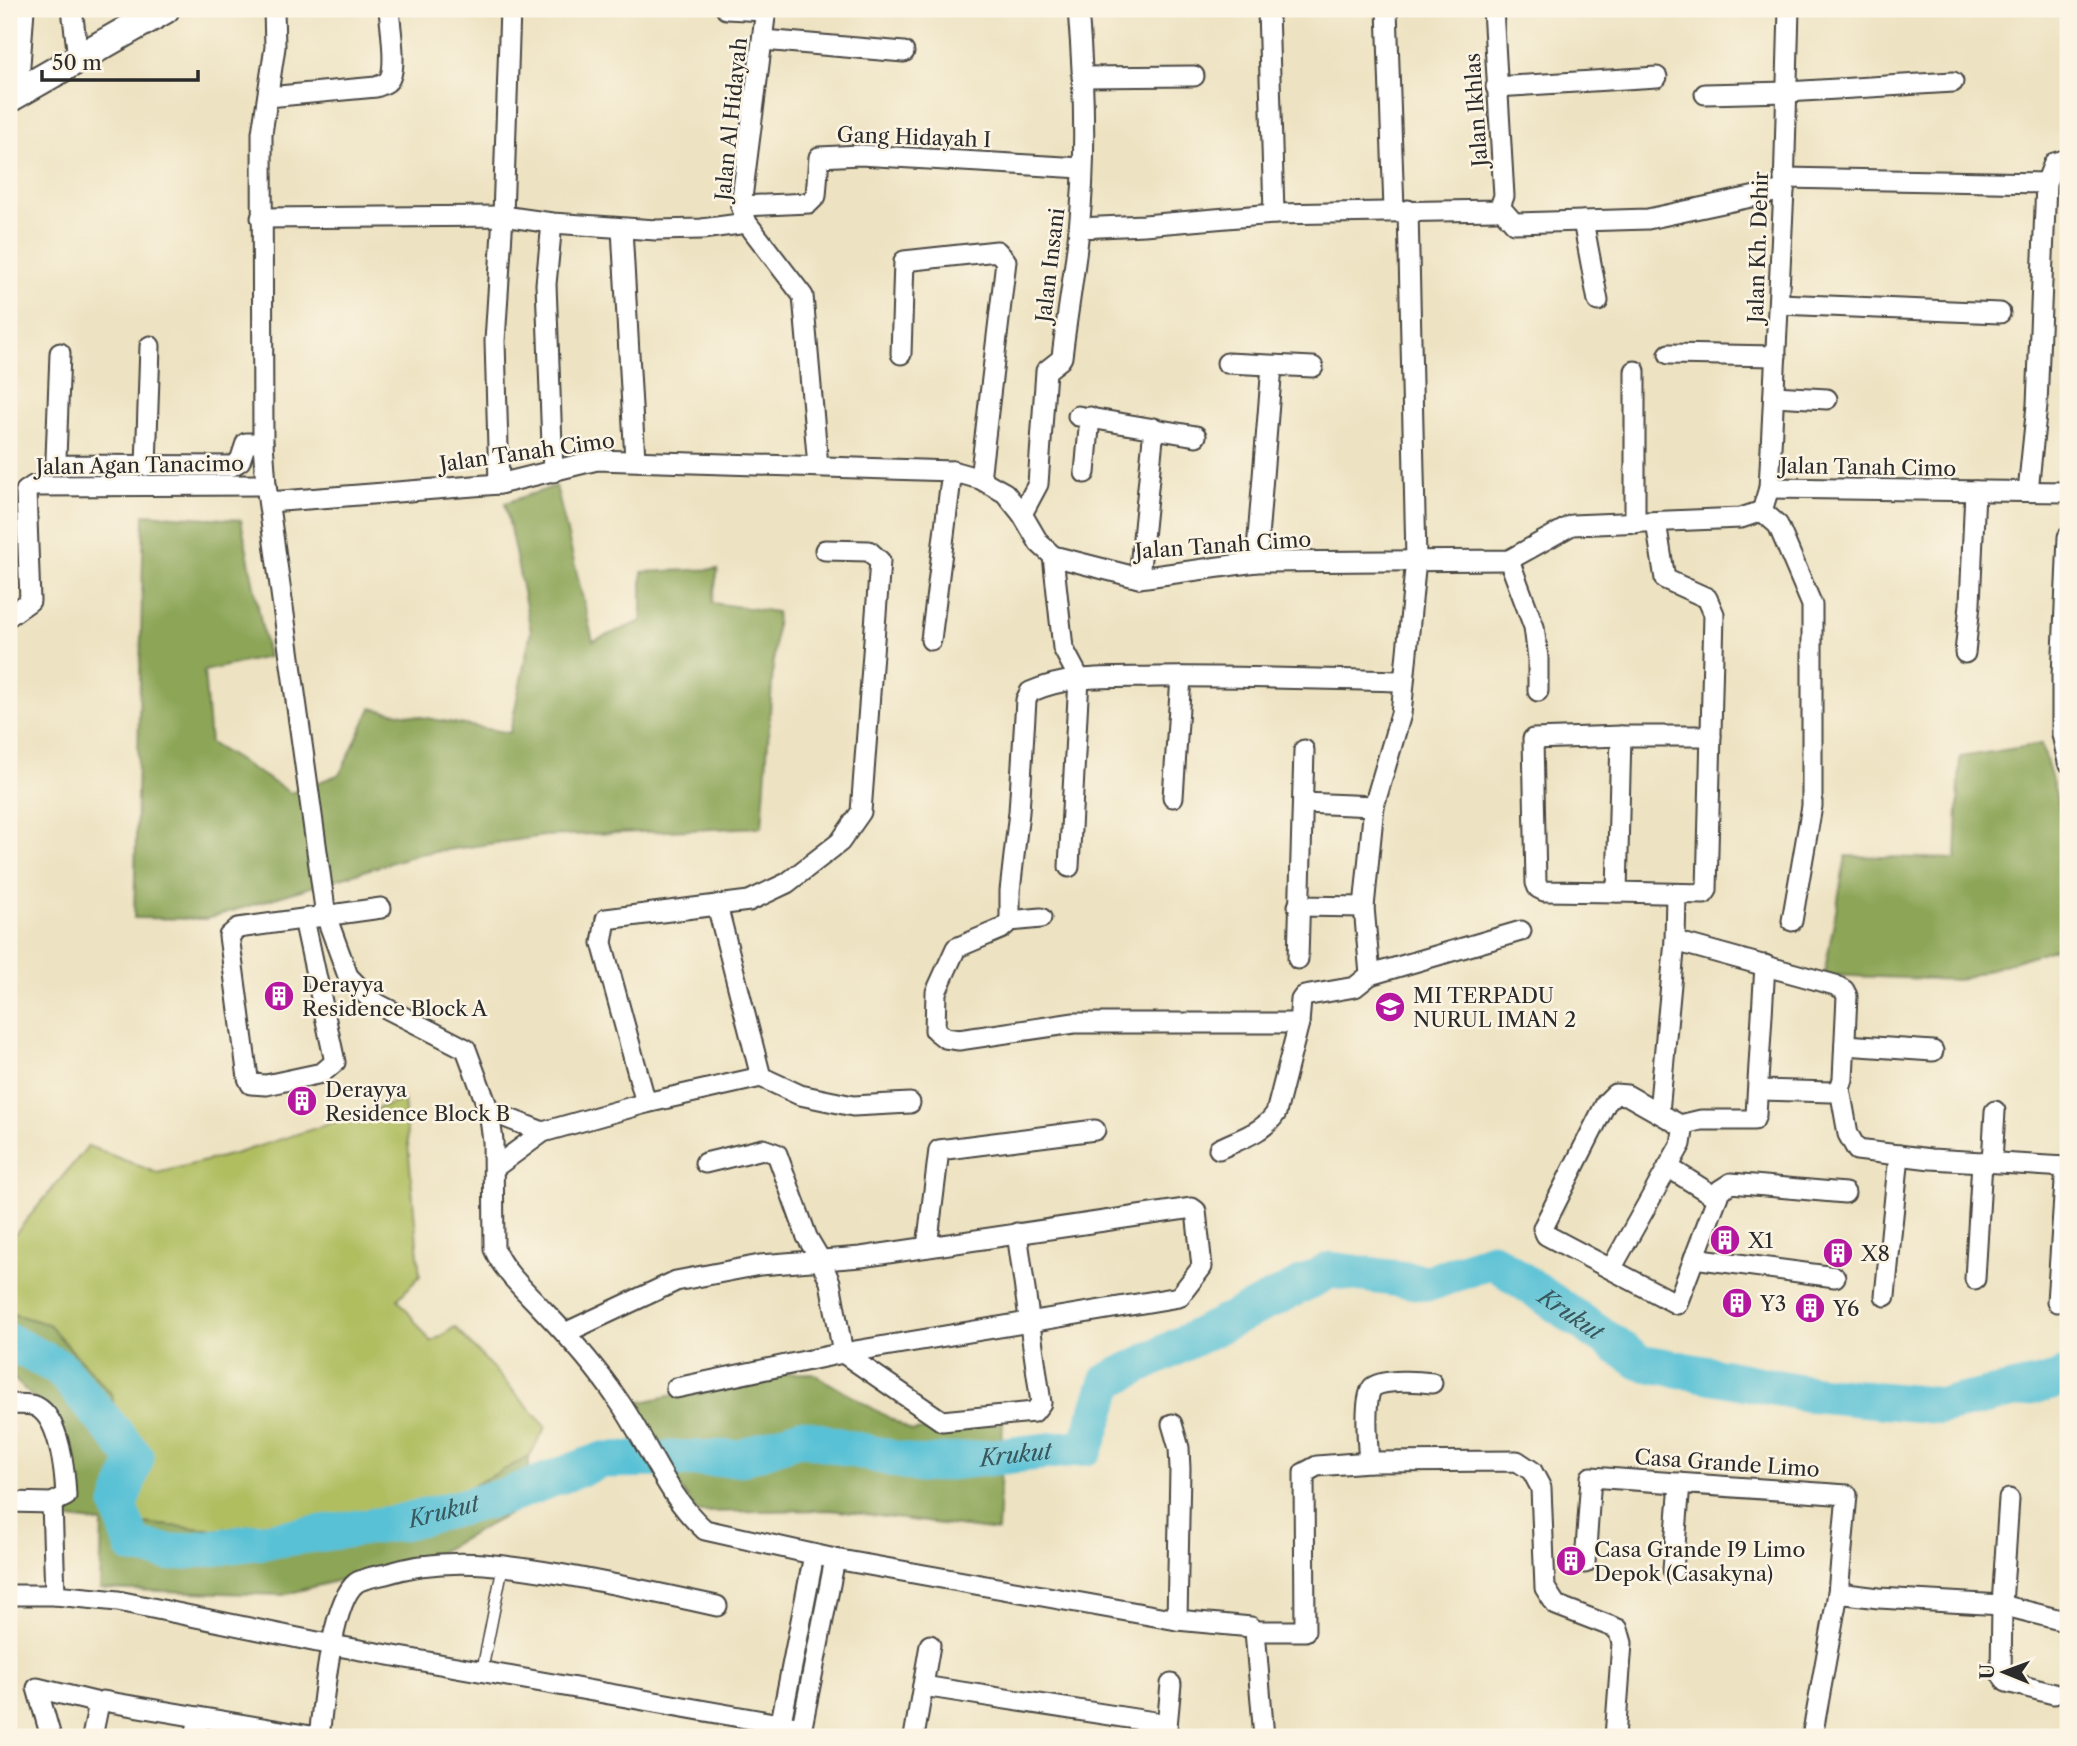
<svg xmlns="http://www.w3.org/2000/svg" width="2077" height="1746" viewBox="0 0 2077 1746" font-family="'Libre Caslon Text',serif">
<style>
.green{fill:#b0be61;stroke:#6e7446;stroke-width:2}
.forest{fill:#8ca557;stroke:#5c6841;stroke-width:2}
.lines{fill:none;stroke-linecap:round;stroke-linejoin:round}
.river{stroke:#58c1d5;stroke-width:37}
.lane-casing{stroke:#484642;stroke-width:13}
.street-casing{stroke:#484642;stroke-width:23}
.secondary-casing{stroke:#484642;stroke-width:32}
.lane{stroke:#fff;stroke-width:10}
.street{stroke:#fff;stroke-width:19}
.secondary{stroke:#fff;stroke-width:28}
.labels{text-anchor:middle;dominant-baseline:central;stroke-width:5;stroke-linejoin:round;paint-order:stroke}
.street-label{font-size:21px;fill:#2b2b2b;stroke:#fcf5e5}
.poi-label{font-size:21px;fill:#2b2b2b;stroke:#fcf5e5;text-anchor:start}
.water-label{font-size:23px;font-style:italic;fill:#38585e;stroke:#fcf5e5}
</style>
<rect width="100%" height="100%" fill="#fcf5e5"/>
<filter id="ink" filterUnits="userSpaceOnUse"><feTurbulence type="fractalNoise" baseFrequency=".0143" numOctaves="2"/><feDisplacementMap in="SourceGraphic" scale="14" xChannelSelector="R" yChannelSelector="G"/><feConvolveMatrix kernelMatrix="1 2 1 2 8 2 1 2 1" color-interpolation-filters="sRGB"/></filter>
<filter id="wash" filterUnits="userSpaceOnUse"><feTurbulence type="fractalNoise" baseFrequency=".00686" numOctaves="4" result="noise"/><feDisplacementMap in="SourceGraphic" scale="28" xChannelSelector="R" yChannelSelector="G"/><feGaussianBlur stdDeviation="1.57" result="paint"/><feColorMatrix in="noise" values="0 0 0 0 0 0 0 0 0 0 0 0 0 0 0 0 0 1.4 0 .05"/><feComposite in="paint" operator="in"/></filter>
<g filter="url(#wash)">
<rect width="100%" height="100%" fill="#ede2c1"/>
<path class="green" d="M 404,1100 L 420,1276 L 398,1299 L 431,1342 L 455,1327 L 546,1427 L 529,1457 L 445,1500 L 214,1530 L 129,1522 L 112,1395 L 9,1313 L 9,1241 L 88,1146 L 157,1173 L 234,1154 Z"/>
<g class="forest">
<path d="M 556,486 L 593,641 L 642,621 L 642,572 L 718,569 L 712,603 L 777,612 L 762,827 L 544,836 L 419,854 L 206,919 L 134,918 L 144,514 L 241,520 L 268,657 L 204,671 L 210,743 L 291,793 L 340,774 L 371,708 L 510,733 L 531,631 L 505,503 Z"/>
<path d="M 2042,744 L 2068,839 L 2068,944 L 1957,980 L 1824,975 L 1846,856 L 1956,859 L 1960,757 Z"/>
<path d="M 9,1313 L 48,1324 L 112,1395 L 129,1522 L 214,1530 L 445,1500 L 529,1457 L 529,1503 L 434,1555 L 283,1595 L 100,1589 L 102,1523 L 62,1518 L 64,1459 L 51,1415 L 13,1378 L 9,1378 Z"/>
<path d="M 812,1373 L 912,1431 L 1003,1423 L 998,1531 L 830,1510 L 696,1512 L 628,1405 L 771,1374 Z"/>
</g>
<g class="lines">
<path class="river" id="s1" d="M 9,1342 L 60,1368 L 136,1458 L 119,1505 L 133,1546 L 173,1553 L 398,1523 L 506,1496 L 603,1460 L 741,1458 L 801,1437 L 920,1465 L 1086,1447 L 1108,1381 L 1331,1270 L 1430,1283 L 1492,1260 L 1640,1362 L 1805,1393 L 1942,1406 L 2048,1383 L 2068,1375"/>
</g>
</g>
<g filter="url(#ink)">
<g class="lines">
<g class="lane-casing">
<path id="lane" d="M 482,1671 L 503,1565"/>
</g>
<g class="street-casing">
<g id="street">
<path d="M 72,9 L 78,57"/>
<path d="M 274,9 L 275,47 L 262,133 L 263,443 L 266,485 L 326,916 L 348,976 L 372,1001 L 466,1049 L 489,1111 L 493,1141 L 494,1249 C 505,1274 526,1291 544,1311 C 570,1338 595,1366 616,1397 C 647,1439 665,1495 705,1530 L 835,1559 L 1177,1620 L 1251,1627 L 1255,1631 L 1264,1737"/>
<path d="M 726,9 L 765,11"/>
<path d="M 766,9 L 741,206 L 747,223 L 803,296 L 818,466"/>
<path d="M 1268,9 L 1274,214"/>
<path d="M 1387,9 L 1394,210"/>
<path d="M 1493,9 L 1504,196 L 1500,207"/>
<path d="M 510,10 L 530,9"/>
<path d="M 763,40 L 904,52"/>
<path d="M 1082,77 L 1194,76"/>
<path d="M 1496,87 L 1657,77"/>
<path d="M 18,93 L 24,9"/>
<path d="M 1705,94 L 1787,92 L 1953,82"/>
<path d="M 268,97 L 376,87 C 381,85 387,84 390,78 C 397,64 390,25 389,9"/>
<path d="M 1784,178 L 2046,183 L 2054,163 L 2068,159"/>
<path d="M 741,206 L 809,203 L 816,196 L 819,157 L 860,155 L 1082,168"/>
<path d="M 1500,207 L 1514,223 L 1648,219 L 1784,190"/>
<path d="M 261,218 L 503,216 L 552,223 L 656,230 L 702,229 L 747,223"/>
<path d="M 1583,221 L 1598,301"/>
<path d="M 552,223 L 546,284 L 553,472"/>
<path d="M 1079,228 L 1144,225 L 1274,214 L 1496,210 L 1500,207"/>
<path d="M 622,229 L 635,460"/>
<path d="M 1779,304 L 2000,313"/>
<path d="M 60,353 L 56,458 L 60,465 L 232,466 L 240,461 L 246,443 L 263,443"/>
<path d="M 901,354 L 904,261 L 997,251 L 1006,261 L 980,479"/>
<path d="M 1669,354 L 1776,356"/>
<path d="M 1227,363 L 1313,367"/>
<path d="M 1774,396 L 1827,399"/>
<path d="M 1078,416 L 1196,436"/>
<path d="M 146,466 L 150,346"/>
<path d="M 1085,473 L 1090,417"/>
<path d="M 499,484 L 495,341 L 503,216 L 510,9"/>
<path d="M 1769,488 L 2068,492"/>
<path d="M 26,491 L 33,486 L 266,485"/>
<path d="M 2028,491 L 2037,405 L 2046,183"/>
<path d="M 269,502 L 499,484 L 597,460 L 952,471 L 980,479 L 1005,493 L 1022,514 L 1039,543 L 1053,556 L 1139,578 L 1256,562 L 1509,560 L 1572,525 L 1741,518 L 1762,511 L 1769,488 L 1784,190 L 1789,9"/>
<path d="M 1762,511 L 1778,525 L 1812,605 L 1812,806 L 1792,921"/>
<path d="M 1022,514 L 1038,484 L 1046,371 L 1060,360 L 1062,357 C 1067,314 1075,272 1079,229 C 1087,157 1084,81 1078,9"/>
<path d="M 1635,523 L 1635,371"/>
<path d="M 2068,537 L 2062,676 L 2062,734 L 2068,762"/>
<path d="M 1053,556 L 1063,648 L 1079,678 L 1069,867"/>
<path d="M 1509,560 L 1534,627 L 1538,658 L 1538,691"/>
<path d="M 1256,562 L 1272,366"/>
<path d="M 1139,578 L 1154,428"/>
<path d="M 9,616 L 30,601 L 26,491"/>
<path d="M 931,640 L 952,471"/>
<path d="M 1965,653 L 1970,604 L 1975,491"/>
<path d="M 1621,736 L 1617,892 L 1704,894 L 1707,890 L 1714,614 L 1707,598 L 1665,579 L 1656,522"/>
<path d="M 1173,797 L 1181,677"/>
<path d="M 1303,803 L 1374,806"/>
<path d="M 1617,892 L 1544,891 L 1538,888 L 1536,883 L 1533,739 L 1621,736 L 1711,736"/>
<path d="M 717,905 L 761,1077"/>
<path d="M 1298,906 L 1364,907"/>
<path d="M 1041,918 L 1010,921 L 1001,929 L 956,948 L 936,992 L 935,1030 L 945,1038 L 959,1040 L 1074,1023 L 1299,1023"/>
<path d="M 304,919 L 335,1062 L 322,1073 L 266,1085 L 251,1084 L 248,1078 L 229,936 L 238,928 L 381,908"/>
<path d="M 1010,921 L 1010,891 L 1019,812 L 1026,700 L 1030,692 C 1071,674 1113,678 1157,677 C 1239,676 1321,679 1403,681"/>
<path d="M 1675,941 L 1835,985 L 1844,990 L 1847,996 L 1843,1079 L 1840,1089 L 1831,1092 L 1760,1090"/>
<path d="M 1298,959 L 1304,750"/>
<path d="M 1370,975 L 1521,931"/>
<path d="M 1845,1045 L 1933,1051"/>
<path d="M 1840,1089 L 1848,1134 L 1857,1150 L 1931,1159 L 2066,1167 L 2057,1302"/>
<path d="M 646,1103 L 602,943 L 606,919 L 749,901 L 787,883 L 840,842 L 861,812 L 880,561 L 869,551 L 825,550"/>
<path d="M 489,1111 L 543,1132"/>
<path d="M 1659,1112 L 1675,941 L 1676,894"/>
<path d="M 1680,1125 L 1701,1120 L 1754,1120 L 1756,1115 L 1765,965"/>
<path d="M 1219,1149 C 1239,1139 1263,1133 1276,1113 L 1299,1023 L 1301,1000 L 1304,996 L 1355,987 L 1370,975 L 1364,907 L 1374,806 L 1401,714 L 1416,559 L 1408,210"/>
<path d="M 1992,1162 L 1995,1111"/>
<path d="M 705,1163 L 763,1149 L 777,1154 L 807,1237 L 820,1259 L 830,1282 L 843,1353 L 942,1421 L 1034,1412 L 1041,1403 L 1017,1233"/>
<path d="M 1668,1167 L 1717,1198"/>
<path d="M 494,1168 L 543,1132 L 646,1103 L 761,1077 L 800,1095 L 853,1106 L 910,1103"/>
<path d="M 927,1247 L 939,1150 L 1095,1130"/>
<path d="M 1694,1258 L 1835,1277"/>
<path d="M 1611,1269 L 1681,1144 L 1683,1131 L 1680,1125 L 1627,1095 L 1615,1094 L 1606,1103 L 1543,1228 L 1546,1235 L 1677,1304 L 1720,1190 L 1731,1183 L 1845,1193"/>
<path d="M 1975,1279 L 1982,1162"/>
<path d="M 1885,1296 L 1899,1155"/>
<path d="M 565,1333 L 676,1281 L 760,1265 L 861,1257 L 1192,1208 L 1196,1211 L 1202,1267 L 1179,1297 L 843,1353 L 676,1388"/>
<path d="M 9,1404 C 17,1405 30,1403 37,1407 C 60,1419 65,1473 66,1496 L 52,1503 L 9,1502"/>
<path d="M 1172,1424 L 1179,1448 L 1180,1469 L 1177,1620"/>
<path d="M 1369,1462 C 1368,1449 1363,1395 1373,1387 C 1385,1379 1418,1381 1432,1383"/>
<path d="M 2009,1499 L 2002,1605 L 2001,1674 L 2007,1682 L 2054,1694"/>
<path d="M 52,1503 L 55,1595"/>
<path d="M 1585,1563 L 1591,1477 L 1847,1495 L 1838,1593"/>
<path d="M 1673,1570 L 1680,1483"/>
<path d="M 9,1595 L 55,1595 L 118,1601 L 332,1645 L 802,1728"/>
<path d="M 1255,1631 L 1305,1631 L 1304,1473 L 1317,1466 L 1369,1462 L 1517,1461 L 1532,1471 L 1541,1488 L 1545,1588 L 1556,1605 L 1618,1629 L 1622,1643 L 1615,1737"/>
<path d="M 923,1686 L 1167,1724"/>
<path d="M 51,1737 L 37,1688 L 99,1703"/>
<path d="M 92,1737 L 99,1703 L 103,1701 L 317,1737"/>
<path d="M 195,1737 L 199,1717"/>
<path d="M 319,1737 C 323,1706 331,1602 356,1583 C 363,1578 377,1576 386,1574 C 446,1555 505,1565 565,1575 C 616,1584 667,1595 717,1606"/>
<path d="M 778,1737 L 814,1555"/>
<path d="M 800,1737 L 835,1559"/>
<path d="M 914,1737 L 930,1645"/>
<path d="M 1166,1737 L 1171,1684"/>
<path d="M 1812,1737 L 1838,1593 L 1879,1598 L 2002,1605 L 2068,1622"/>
</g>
</g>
<g class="secondary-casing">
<path id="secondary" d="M 9,98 L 165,9"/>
</g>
<use href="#lane" class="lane"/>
<use href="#street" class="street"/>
<use href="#secondary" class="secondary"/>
</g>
</g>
<defs>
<g id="building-disc" transform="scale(1.575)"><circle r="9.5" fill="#b5179e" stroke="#fcf5e5"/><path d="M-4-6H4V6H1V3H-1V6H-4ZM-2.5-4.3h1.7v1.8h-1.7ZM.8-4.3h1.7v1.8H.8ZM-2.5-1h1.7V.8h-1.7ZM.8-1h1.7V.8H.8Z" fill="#fff"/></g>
<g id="school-disc" transform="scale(1.575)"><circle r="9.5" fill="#b5179e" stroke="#fcf5e5"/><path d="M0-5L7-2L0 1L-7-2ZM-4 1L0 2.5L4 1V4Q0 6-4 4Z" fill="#fff"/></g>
</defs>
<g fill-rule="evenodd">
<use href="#building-disc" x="279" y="996"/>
<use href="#school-disc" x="1390" y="1007"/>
<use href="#building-disc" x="302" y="1101"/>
<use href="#building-disc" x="1725" y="1240"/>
<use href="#building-disc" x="1838" y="1253"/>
<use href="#building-disc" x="1737" y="1303"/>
<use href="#building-disc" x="1810" y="1308"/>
<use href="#building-disc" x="1571" y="1561"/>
</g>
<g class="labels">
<g class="street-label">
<text transform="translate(1476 110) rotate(-94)">Jalan Ikhlas</text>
<text transform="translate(731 119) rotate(-84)">Jalan Al Hidayah</text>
<text transform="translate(914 137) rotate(2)">Gang Hidayah I</text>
<text transform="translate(1758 247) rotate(-88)">Jalan Kh. Dehir</text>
<text transform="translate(1050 265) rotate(-83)">Jalan Insani</text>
<text transform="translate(527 452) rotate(-8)">Jalan Tanah Cimo</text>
<text transform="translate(140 465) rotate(-1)">Jalan Agan Tanacimo</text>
<text transform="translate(1868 467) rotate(1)">Jalan Tanah Cimo</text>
<text transform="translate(1223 545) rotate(-4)">Jalan Tanah Cimo</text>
<text transform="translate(1727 1463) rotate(4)">Casa Grande Limo</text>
</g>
<g class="poi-label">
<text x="302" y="984">Derayya<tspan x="302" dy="24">Residence Block A</tspan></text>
<text x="1413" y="995">MI TERPADU<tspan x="1413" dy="24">NURUL IMAN 2</tspan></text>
<text x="325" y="1089">Derayya<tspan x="325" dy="24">Residence Block B</tspan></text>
<text x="1748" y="1240">X1</text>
<text x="1861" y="1253">X8</text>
<text x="1760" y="1303">Y3</text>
<text x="1833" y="1308">Y6</text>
<text x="1594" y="1549">Casa Grande I9 Limo<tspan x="1594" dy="24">Depok (Casakyna)</tspan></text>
</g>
<g class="water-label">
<text stroke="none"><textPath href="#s1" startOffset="1822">Krukut</textPath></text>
<text stroke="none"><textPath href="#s1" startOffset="1171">Krukut</textPath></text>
<text stroke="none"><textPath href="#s1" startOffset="583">Krukut</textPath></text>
</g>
</g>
<rect width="2077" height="1746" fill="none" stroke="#fcf5e5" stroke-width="35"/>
<g transform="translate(2004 1672) rotate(271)" stroke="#fcf5e5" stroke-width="5" paint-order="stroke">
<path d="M0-5L12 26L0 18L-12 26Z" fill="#2b2b2b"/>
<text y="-10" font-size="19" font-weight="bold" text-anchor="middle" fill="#2b2b2b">U</text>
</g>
<path d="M42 70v10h156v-10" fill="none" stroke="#2b2b2b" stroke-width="3.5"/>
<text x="52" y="70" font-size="21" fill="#2b2b2b" stroke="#fcf5e5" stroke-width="5" paint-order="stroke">50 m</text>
</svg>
